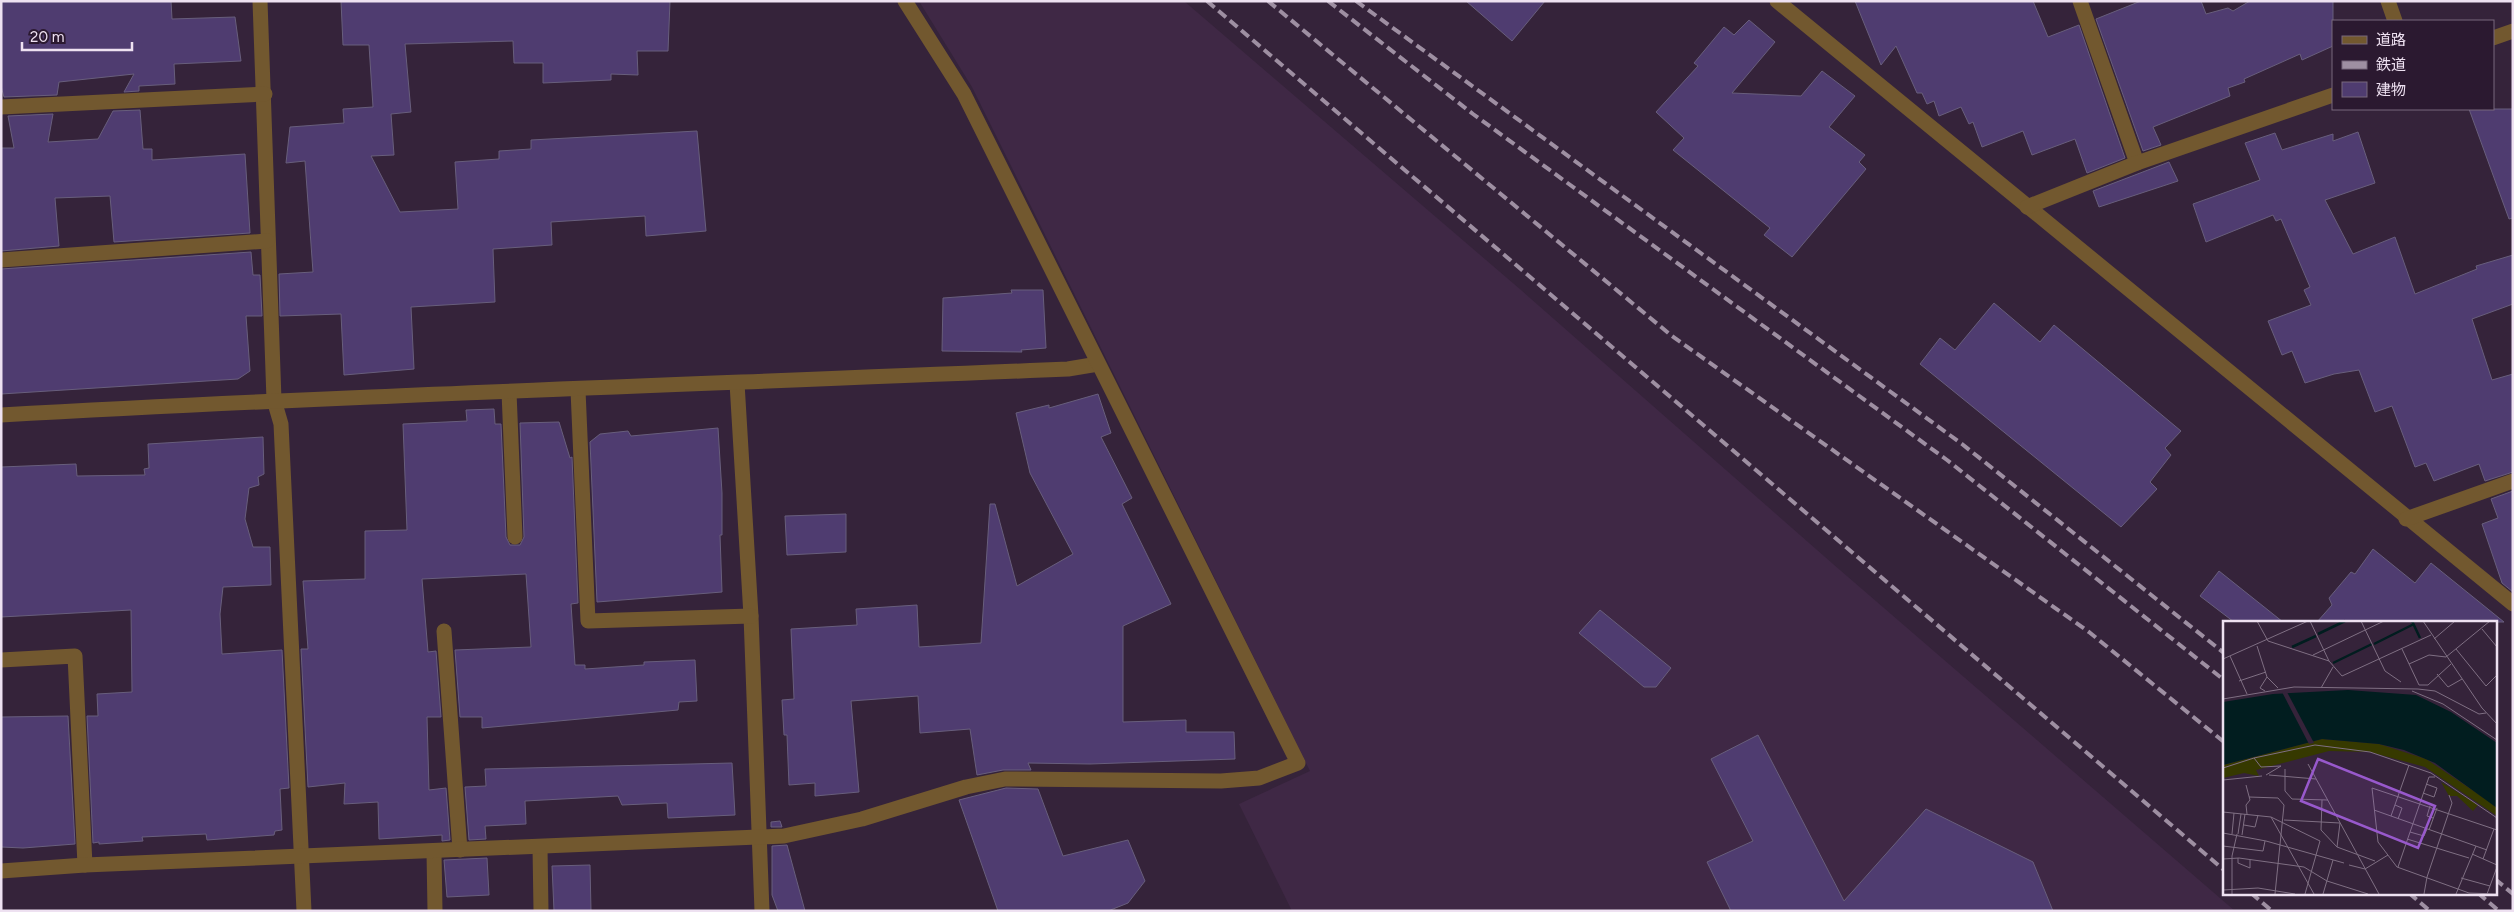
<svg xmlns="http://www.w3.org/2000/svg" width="2514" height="912" viewBox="0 0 2514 912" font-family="Figtree,'Noto Sans JP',sans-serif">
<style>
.built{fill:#3f2845}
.building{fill:#4f3c70;stroke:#685e7c}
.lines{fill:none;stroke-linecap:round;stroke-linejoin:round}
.minor{stroke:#72582f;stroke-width:15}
.rail{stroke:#9e8fa2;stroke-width:4;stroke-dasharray:10 5;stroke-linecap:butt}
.inset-river{fill:none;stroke:#011d1f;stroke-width:2.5}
.inset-road{fill:none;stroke:#7f6f83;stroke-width:1}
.view{fill:#9859cc;fill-opacity:0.15;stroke:#9859cc;stroke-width:2.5}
.inset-edge{fill:none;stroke:#eee1f1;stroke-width:2.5}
</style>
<rect width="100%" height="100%" fill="#35233a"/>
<path class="built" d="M 919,1 L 1184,1 L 1521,290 L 1833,564 L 2235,911 L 1292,911 L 1239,804 L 1310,771 L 972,87 Z"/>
<g class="building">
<path d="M 1,1 L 171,1 L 172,19 L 235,17 L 241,61 L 174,64 L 175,84 L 139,86 L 139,91 L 124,92 L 134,74 L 59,82 L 57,95 L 4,97 L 1,86 Z"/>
<path d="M 341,1 L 670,1 L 668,51 L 637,51 L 638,75 L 611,74 L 611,80 L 543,83 L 543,63 L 514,63 L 513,41 L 405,44 L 411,112 L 391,114 L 394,155 L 371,156 L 400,212 L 458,209 L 455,162 L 499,159 L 499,151 L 531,149 L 531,140 L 697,131 L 706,231 L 646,236 L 645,216 L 551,222 L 552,245 L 493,249 L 495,302 L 411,307 L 414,369 L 344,375 L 341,314 L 280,316 L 279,274 L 313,272 L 305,161 L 286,163 L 290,127 L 344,123 L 343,109 L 373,107 L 369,45 L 343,45 Z"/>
<path d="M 1466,1 L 1545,1 L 1512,41 Z"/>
<path d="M 1855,1 L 2033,1 L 2048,37 L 2079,25 L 2125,158 L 2087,173 L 2075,139 L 2032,155 L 2023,131 L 1982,147 L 1973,122 L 1969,124 L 1961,107 L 1939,116 L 1934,101 L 1927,104 L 1922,93 L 1917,93 L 1896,46 L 1881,65 Z"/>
<path d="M 2141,1 L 2201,1 L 2206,14 L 2228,8 L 2233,11 L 2250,1 L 2333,1 L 2333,46 L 2302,60 L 2300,54 L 2244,79 L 2245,82 L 2228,88 L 2230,96 L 2153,127 L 2161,145 L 2143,151 L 2096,19 Z"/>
<path d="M 1749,20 L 1775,42 L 1732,93 L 1801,96 L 1822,71 L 1855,96 L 1829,127 L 1865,155 L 1859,162 L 1866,169 L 1792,257 L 1764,235 L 1770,228 L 1673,150 L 1684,138 L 1656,112 L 1698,66 L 1694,63 L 1724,27 L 1734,35 Z"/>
<path d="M 2469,109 L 2513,109 L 2513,218 L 2509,219 Z"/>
<path d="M 140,110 L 143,149 L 152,149 L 152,160 L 245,154 L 250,233 L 114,242 L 110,196 L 55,198 L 59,246 L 1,251 L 1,148 L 14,148 L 8,116 L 53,114 L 48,142 L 98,139 L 113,111 Z"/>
<path d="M 2358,132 L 2375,183 L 2325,200 L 2353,254 L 2395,237 L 2415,294 L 2477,269 L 2476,266 L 2513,255 L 2513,304 L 2472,319 L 2492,380 L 2513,374 L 2513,472 L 2485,481 L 2479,464 L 2434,481 L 2426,463 L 2415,467 L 2392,406 L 2375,412 L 2359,370 L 2334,374 L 2305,383 L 2292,351 L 2282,355 L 2268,321 L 2311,305 L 2304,290 L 2310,287 L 2281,219 L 2276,221 L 2273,215 L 2206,242 L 2193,204 L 2260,180 L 2245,143 L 2275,133 L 2282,150 L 2333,134 L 2333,141 Z"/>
<path d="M 2169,162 L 2178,181 L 2099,207 L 2093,191 Z"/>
<path d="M 251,252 L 253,275 L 260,275 L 262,316 L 246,316 L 250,371 L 238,379 L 1,394 L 1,269 Z"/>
<path d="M 1011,290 L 1043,290 L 1046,348 L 1021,350 L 1022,352 L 942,351 L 943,298 L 1012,293 Z"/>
<path d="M 1994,303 L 2040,342 L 2054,325 L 2181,431 L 2165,448 L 2171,455 L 2150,482 L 2157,489 L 2121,527 L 1920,364 L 1940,338 L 1955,350 Z"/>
<path d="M 1098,394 L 1111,433 L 1101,437 L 1132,498 L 1122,504 L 1171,604 L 1123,626 L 1123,722 L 1186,720 L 1186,732 L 1234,732 L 1235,759 L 1090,764 L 1028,763 L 1031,770 L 1003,770 L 977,775 L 970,729 L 920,733 L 918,696 L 851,701 L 859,792 L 815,796 L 815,783 L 789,785 L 787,735 L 784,735 L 782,700 L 794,699 L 791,629 L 857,625 L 856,609 L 917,605 L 919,647 L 981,643 L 990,504 L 995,504 L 1017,586 L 1073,554 L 1030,473 L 1016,413 L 1049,405 L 1049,408 Z"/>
<path d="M 494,409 L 495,424 L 501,424 L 506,537 L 510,545 L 520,545 L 524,537 L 520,423 L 559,422 L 570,458 L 572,457 L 578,603 L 571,604 L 575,665 L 585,665 L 585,669 L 644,665 L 644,662 L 695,660 L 697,701 L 679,702 L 678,710 L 482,728 L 482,717 L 460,717 L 455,650 L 531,647 L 526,574 L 422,579 L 428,652 L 436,651 L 441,717 L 427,717 L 429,790 L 446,788 L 450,840 L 442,841 L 442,835 L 379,839 L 378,802 L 344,804 L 345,783 L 308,787 L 301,649 L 308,649 L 303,581 L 365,579 L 365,531 L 407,530 L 403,424 L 467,421 L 466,410 Z"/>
<path d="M 718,428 L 722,493 L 722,535 L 720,535 L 722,592 L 597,602 L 590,442 L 600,434 L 628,431 L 631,436 Z"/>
<path d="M 263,437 L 264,474 L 258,477 L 259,485 L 249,488 L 245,519 L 253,547 L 270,547 L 271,585 L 223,587 L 220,614 L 222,654 L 282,650 L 289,788 L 280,789 L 282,830 L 275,831 L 274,835 L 207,840 L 206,834 L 142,837 L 143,841 L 99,844 L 99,842 L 93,843 L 87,716 L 98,716 L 97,694 L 132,692 L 131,610 L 1,617 L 1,467 L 76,464 L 77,476 L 145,475 L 144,469 L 149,468 L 148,444 Z"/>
<path d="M 2513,491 L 2513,592 L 2502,583 L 2482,524 L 2498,518 L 2491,499 Z"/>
<path d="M 846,514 L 846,552 L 787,555 L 785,516 Z"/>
<path d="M 2373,549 L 2415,583 L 2431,563 L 2504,622 L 2317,622 L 2332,605 L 2329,598 L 2351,572 L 2355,574 Z"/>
<path d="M 2219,571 L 2283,622 L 2234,622 L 2200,596 Z"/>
<path d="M 1600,610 L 1671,668 L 1656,687 L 1644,687 L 1579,633 Z"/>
<path d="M 68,716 L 75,844 L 23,848 L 1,847 L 1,717 Z"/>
<path d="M 1758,735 L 1844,901 L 1926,809 L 2033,862 L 2053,911 L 1731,911 L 1707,862 L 1753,841 L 1711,759 Z"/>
<path d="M 732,763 L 735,815 L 668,818 L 667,803 L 622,805 L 618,796 L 525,801 L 526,824 L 485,826 L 486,839 L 469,840 L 465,787 L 486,786 L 485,769 Z"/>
<path d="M 1006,788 L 1038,789 L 1063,856 L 1128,840 L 1145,881 L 1128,903 L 1108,911 L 998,911 L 959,800 Z"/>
<path d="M 780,821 L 782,827 L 771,827 L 771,822 Z"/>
<path d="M 787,845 L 805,911 L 778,911 L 772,895 L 772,846 Z"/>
<path d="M 487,858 L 489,895 L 447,897 L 444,860 Z"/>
<path d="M 590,865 L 591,911 L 554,911 L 552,866 Z"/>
</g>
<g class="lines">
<g class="minor">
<path d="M 260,1 L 274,400 L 281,424 L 304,911"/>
<path d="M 1777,1 L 2513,604"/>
<path d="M 2080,1 L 2137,163"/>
<path d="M 2388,1 L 2395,21"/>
<path d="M 2493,38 L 2513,31"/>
<path d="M 1,107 L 265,94"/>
<path d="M 2027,207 L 2137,163 L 2333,95"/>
<path d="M 1,260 L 267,241"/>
<path d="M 737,383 L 751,616 L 762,911"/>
<path d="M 578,390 L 588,621 L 751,616"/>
<path d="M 509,392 L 515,537"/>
<path d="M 1,415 C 357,395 712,384 1068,369 L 1098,364"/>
<path d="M 2406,519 L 2513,481"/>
<path d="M 444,631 L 460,850"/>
<path d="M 1,660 L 75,656 L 85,865"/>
<path d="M 540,847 L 541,911"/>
<path d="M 434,852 L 435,911"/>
<path d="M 1,871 L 85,865 L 784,836 L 862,819 L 966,787 L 1005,779 L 1221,781 L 1259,778 L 1298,763 L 964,94 L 905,1"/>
</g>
<g class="rail">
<path d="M 1207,1 L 2224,870"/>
<path d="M 1268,1 L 1672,336 L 2089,632 L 2224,742"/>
<path d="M 1328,1 L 1473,114 L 1947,460 L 2224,680"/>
<path d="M 1356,1 L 1962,444 L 2224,653"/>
<path d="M 2495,879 L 2513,894"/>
<path d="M 2251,893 L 2272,911"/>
<path d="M 2409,893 L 2430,911"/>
<path d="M 2478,893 L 2499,911"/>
</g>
</g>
<g transform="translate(2223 621)">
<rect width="274" height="274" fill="#35233a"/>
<path d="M 99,118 L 156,123 L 203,138 L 264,179 L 274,187 L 274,195 L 202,146 L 147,131 L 106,130 L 33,149 L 36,155 L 21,152 L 0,157 L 0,144 ZM 218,161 L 255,184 L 250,190 L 234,175 L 226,175 Z" fill="#363900"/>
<path d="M 125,69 L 193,74 L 228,91 L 274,122 L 274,187 L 212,142 L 181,129 L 156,123 L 99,118 L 0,144 L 0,81 L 50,73 Z" fill="#011d1f"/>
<path d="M 59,71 L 64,71 L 91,122 L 86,123 Z" fill="#35233a"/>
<path class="inset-river" d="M 189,0 L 197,17M 95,13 L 122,0M 151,23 L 191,3M 69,26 L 93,15M 110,42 L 149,23"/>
<path class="inset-road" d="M 34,0 L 45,20 L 106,40M 87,0 L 106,40 L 119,55 L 208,14M 138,0 L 162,50 L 178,61M 200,0 L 259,87 L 274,103M 259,8 L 274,26M 211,18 L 232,0M 34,25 L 44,56 L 55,67M 179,28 L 196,64 L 205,64 L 228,43M 233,28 L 263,65 L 274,54M 90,34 L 161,0M 7,35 L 24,73M 0,38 L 85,0M 186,43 L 206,34 L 223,36 L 267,0M 214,53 L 225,66 L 239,58M 16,60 L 43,51M 98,67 L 110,46M 42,70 L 37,67 L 44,56M 189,70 L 220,83 L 274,119M 0,78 L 71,66 L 195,68 L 212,70 L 256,93 L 263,92M 85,143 L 156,273M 0,147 L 31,137M 62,148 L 62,170 L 69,178 L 105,179M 43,154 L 58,145 L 38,146 L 31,137 L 92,124 L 147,131 L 208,152 L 274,197M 46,154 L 93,158M 0,159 L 39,155M 23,164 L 27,179 L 23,184 L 24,193M 200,172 L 211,176 L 214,167 L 203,163M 26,176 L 55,177 L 61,184 L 52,273M 99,179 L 98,209 L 114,226 L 152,240M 172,184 L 179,187 L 175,198M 207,185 L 204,195 L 210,197M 151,189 L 264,229M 0,191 L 48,196 L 91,273M 168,195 L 186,144M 48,196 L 97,220 L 82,273M 61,199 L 117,202 L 114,226M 21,204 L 32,206 L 35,194M 206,209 L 214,187M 274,209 L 149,167 L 155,221 L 174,246 L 246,272 L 274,273M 187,211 L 201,215 L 204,208M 0,212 L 43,220 L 121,242M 9,213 L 11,192M 15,213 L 18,193M 19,214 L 22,193M 184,218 L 246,237M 0,225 L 40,230 L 42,220M 249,233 L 274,244M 15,237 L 15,242 L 27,247 L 27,239M 0,238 L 16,237 L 81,246 L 104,260 L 145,273M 260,238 L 271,208M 126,244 L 142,248 L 165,234M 175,246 L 206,156 L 212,156M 238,257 L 267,265M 0,269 L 35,267 L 72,273M 9,273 L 9,235 L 14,213M 100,273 L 110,239M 201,273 L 204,256 L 229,182 L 226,174M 233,273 L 253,225M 264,273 L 274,246"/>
<path class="view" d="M 95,138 L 212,185 L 195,227 L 78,180 Z"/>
<rect width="274" height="274" class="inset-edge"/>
</g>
<rect width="2514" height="912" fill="none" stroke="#eee1f1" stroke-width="5"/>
<rect x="2332" y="20" width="162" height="90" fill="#2b1930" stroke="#79697d"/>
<rect x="2342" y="36" width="25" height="8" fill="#72582f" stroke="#79697d"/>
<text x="2376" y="45" font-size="15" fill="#eee1f1">道路</text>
<rect x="2342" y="61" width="25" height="8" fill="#9e8fa2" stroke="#79697d"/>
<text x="2376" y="70" font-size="15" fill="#eee1f1">鉄道</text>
<rect x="2342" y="82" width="25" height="15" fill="#4f3c70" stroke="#79697d"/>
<text x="2376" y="95" font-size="15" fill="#eee1f1">建物</text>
<path d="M22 42v8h110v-8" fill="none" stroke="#eee1f1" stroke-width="2.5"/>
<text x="30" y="42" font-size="15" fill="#eee1f1" stroke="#2b1930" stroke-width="4" paint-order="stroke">20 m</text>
</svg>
